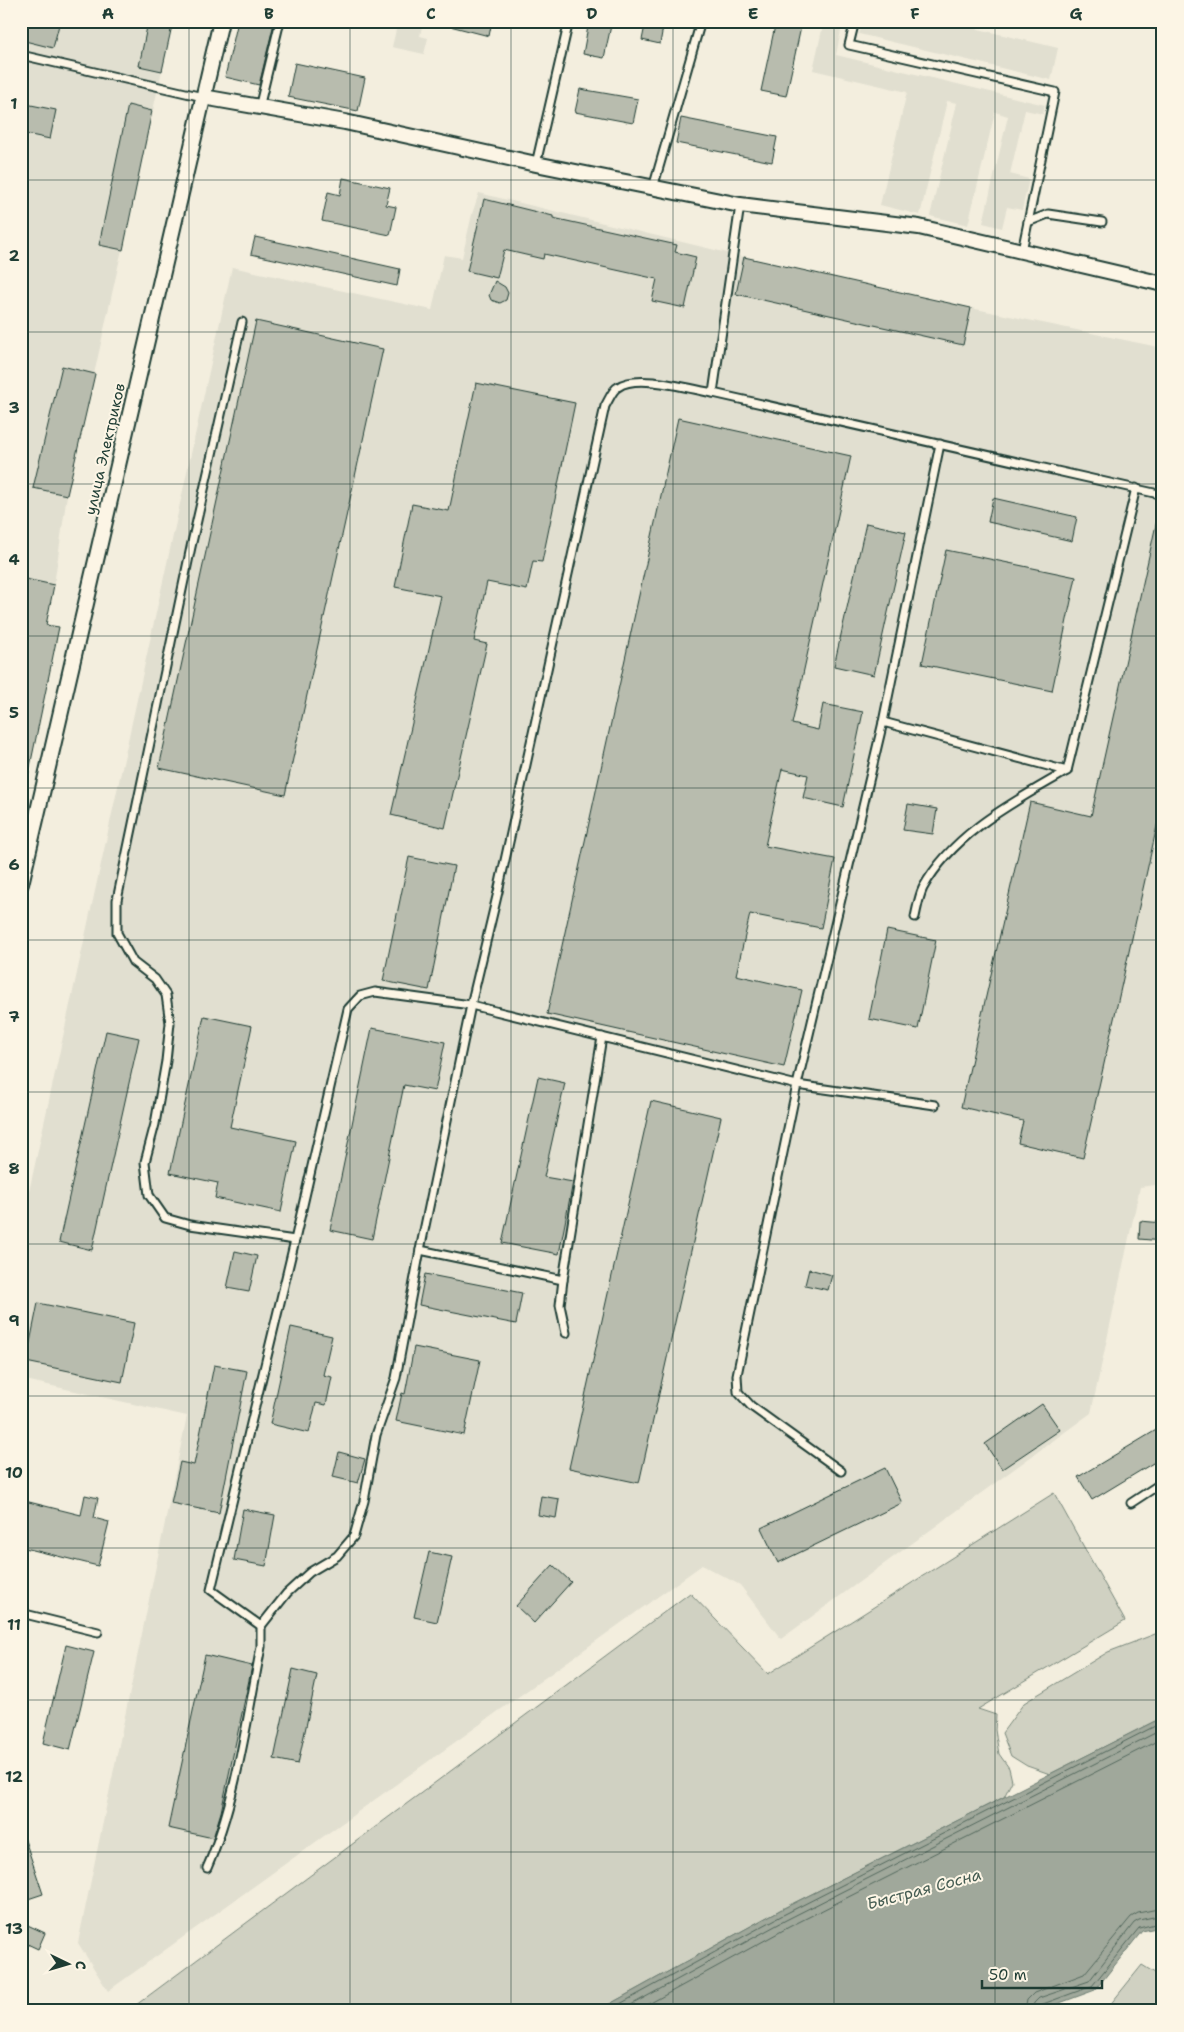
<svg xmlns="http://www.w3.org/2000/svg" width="1184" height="2032" viewBox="0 0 1184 2032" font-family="'Shantell Sans',sans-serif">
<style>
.built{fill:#e1dfd0}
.green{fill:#d0d1c2;stroke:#78877b}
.water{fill:#a0a89b;stroke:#6c7d72}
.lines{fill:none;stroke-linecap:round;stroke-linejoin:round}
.shore{stroke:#53685d;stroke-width:1}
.building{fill:#b8bcae;stroke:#1f3d34}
.service-casing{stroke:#1f3d34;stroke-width:11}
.minor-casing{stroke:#1f3d34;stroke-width:18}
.service{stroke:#fcf5e5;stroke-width:7}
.minor{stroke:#fcf5e5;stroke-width:14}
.grid{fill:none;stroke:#1f3d34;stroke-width:1;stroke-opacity:0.55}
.labels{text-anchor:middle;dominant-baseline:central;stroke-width:4;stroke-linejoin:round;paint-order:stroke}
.street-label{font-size:15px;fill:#1f3d34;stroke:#fcf5e5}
.water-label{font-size:16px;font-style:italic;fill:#465d53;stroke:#fcf5e5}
.neatline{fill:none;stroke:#1f3d34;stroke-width:2}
.grid-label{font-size:16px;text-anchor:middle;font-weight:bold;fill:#1f3d34}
</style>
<rect width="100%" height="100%" fill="#f3eede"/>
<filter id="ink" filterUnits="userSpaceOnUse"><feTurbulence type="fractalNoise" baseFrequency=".02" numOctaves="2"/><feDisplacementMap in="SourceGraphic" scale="10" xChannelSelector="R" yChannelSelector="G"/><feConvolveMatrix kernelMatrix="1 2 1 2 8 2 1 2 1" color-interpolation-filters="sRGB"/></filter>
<g filter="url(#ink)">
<g class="built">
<path d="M 21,21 L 173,21 L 67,495 L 54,585 L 46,624 L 59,627 L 21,807 Z"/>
<path d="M 398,21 L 423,21 L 420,36 L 428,38 L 424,54 L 392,47 Z"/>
<path d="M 824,21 L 843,21 L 836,55 L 1045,105 L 1043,114 L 1025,110 L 1010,174 L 1029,179 L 1022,210 L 1007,207 L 1002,228 L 983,223 L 1008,116 L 995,112 L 968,225 L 930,216 L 957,103 L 947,101 L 920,215 L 880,205 L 907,92 L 813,70 Z"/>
<path d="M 863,21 L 945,21 L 1058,48 L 1051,80 L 859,34 Z"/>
<path d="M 479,193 L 744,257 L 971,308 L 1163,348 L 1163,1184 L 1140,1187 L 1091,1413 L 781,1639 L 740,1585 L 702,1565 L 108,1991 L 78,1943 L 187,1416 L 21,1379 L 21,1272 L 29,1233 L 21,1232 L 21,1228 L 232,267 L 432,310 L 444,255 L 462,258 L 472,214 Z"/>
</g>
<g class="green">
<path d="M 1054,1493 L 1125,1621 L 978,1709 L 996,1715 L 995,1730 L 999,1754 L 1009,1768 L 1012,1781 L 1004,1797 L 780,1910 L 597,2011 L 128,2011 L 690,1593 L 768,1674 Z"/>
<path d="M 1163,1631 L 1163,1717 L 1050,1774 L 1027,1766 L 1011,1756 L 1002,1733 L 1024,1703 L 1108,1652 Z"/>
<path d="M 1142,1965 L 1163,1978 L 1163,2011 L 1105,2011 Z"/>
</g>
<path class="water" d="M 1163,1717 L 1163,1928 L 1161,1927 L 1142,1931 L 1095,1990 L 1038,2011 L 597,2011 L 780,1910 Z"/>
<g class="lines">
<g class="shore">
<path d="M 607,2011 L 783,1915 L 1163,1722"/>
<path d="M 620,2011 L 786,1920 L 1163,1729"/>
<path d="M 636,2011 L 789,1927 L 1163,1738"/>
<path d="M 1025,2011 L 1027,2000 L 1034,1993 L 1084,1974 L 1131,1917 L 1138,1913 L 1163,1908"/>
<path d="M 1032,2011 L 1034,2003 L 1039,1998 L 1089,1981 L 1134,1923 L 1139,1920 L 1163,1915"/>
<path d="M 1039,2011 L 1039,2006 L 1043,2004 L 1092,1986 L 1139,1928 L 1163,1922"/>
</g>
</g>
<g class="building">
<path d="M 21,21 L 60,21 L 53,48 L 21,40 Z"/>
<path d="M 157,21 L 173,21 L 162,71 L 139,66 L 148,22 L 156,24 Z"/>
<path d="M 238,21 L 266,21 L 274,23 L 259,85 L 225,77 Z"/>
<path d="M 451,21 L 492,21 L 489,36 L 450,26 Z"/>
<path d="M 589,21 L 612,21 L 604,58 L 583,54 Z"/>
<path d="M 646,21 L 664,21 L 660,44 L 642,40 Z"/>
<path d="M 776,21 L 801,27 L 786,96 L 761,91 Z"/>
<path d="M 295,63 L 365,78 L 358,111 L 288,97 Z"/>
<path d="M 580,89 L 638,99 L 633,123 L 575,112 Z"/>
<path d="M 21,103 L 56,110 L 50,139 L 21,133 Z"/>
<path d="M 128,105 L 152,111 L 123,250 L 99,245 Z"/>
<path d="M 681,118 L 777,137 L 772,162 L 676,143 Z"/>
<path d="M 343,178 L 390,188 L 386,205 L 396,207 L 390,235 L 322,221 L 328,192 L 340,195 Z"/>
<path d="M 484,199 L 553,216 L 553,218 L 677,245 L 675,252 L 696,257 L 685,308 L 652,301 L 657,279 L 544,254 L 543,259 L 504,250 L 497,278 L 467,271 Z"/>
<path d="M 255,237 L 400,269 L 397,286 L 251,254 Z"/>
<path d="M 744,257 L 971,308 L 963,345 L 736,294 Z"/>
<path d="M 495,281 L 505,287 L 508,293 L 506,300 L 500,303 L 491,300 L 489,295 Z"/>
<path d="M 256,321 L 383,349 L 285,795 L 159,768 Z"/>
<path d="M 62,366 L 95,374 L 67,495 L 33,488 Z"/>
<path d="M 476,383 L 575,403 L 542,562 L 533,561 L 527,590 L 487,582 L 474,641 L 487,644 L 445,828 L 391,815 L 441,596 L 395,587 L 412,504 L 449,511 Z"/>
<path d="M 678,418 L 851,456 L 792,724 L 818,730 L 823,704 L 863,712 L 843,807 L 803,798 L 808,775 L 782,769 L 765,846 L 835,859 L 821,928 L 750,914 L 736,975 L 802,990 L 784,1067 L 547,1014 Z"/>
<path d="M 993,498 L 1077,517 L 1072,541 L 988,522 Z"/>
<path d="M 1157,520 L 1163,521 L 1163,734 L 1157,762 L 1163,764 L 1163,799 L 1083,1158 L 1018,1143 L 1023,1121 L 961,1107 L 1030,802 L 1091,816 Z"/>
<path d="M 866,523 L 906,532 L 874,675 L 834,666 Z"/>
<path d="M 946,550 L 1076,577 L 1052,691 L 922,664 Z"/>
<path d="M 21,578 L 54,585 L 46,625 L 59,627 L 27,781 L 21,781 Z"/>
<path d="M 908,804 L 937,809 L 933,834 L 903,830 Z"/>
<path d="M 409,857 L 454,866 L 429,990 L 383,981 Z"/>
<path d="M 887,930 L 936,940 L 918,1029 L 869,1019 Z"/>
<path d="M 204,1016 L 252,1026 L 230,1127 L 296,1141 L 281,1212 L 215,1198 L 218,1183 L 170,1173 Z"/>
<path d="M 372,1028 L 445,1042 L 435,1091 L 404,1085 L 372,1239 L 330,1230 Z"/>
<path d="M 106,1031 L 139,1038 L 92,1250 L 59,1242 Z"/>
<path d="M 538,1077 L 565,1083 L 544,1177 L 573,1182 L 559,1254 L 502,1243 Z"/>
<path d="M 651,1101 L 721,1117 L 639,1483 L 569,1468 Z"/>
<path d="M 1140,1221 L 1163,1223 L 1163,1241 L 1139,1239 Z"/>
<path d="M 235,1251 L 257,1256 L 249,1292 L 227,1288 Z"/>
<path d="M 809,1269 L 832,1275 L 828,1290 L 805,1285 Z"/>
<path d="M 425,1274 L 522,1293 L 516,1324 L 419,1305 Z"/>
<path d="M 38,1303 L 134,1323 L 122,1382 L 26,1362 Z"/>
<path d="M 291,1327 L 332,1336 L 323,1375 L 332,1377 L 326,1405 L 316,1403 L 309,1433 L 270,1424 Z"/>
<path d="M 414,1347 L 480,1360 L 464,1435 L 396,1421 L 402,1393 L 405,1394 Z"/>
<path d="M 214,1365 L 247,1371 L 219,1513 L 171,1503 L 180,1462 L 194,1465 Z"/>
<path d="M 1042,1404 L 1060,1430 L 1002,1469 L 985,1444 Z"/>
<path d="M 1163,1426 L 1163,1457 L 1092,1500 L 1078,1477 Z"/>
<path d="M 339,1452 L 365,1459 L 358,1483 L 333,1477 Z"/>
<path d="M 885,1468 L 902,1503 L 778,1563 L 761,1528 Z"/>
<path d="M 85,1495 L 98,1498 L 94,1518 L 109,1522 L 98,1566 L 21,1547 L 21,1500 L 81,1515 Z"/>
<path d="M 541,1496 L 559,1499 L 556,1518 L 538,1515 Z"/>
<path d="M 243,1509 L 275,1515 L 266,1566 L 234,1560 Z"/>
<path d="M 429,1552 L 452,1557 L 437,1622 L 414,1617 Z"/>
<path d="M 553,1565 L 571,1582 L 534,1623 L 516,1606 Z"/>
<path d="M 66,1645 L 94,1652 L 70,1750 L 43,1743 Z"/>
<path d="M 205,1655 L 252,1666 L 221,1812 L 213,1838 L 168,1828 Z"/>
<path d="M 293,1669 L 317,1675 L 298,1764 L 274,1759 Z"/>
<path d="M 21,1837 L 24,1837 L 43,1894 L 25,1900 L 21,1889 Z"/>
<path d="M 21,1922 L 45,1933 L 38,1949 L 21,1941 Z"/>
</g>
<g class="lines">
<g class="service-casing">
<g id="service">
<path d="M 855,21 L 849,45 L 1055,92 L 1022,251"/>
<path d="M 21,55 L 203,97"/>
<path d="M 259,108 L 280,21"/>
<path d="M 536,164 L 569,21"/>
<path d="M 653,188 L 701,21"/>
<path d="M 1028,222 L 1048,214 L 1102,222"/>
<path d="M 242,322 L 191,547 L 117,900 L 117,933 L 133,962 L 155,979 L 166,995 L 170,1023 L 166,1061 L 155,1124 L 145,1162 L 149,1195 L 165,1218 L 190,1225 L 295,1240"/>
<path d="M 713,393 L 740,205"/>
<path d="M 883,722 L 1067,771"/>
<path d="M 915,917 C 917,908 919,896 923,888 C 954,832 1014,802 1067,771 L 1136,488"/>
<path d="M 420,1250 L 563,1280"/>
<path d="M 566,1333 L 560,1305 L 563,1280 L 602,1037"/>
<path d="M 841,1471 L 751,1406 L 738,1392 L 737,1375 L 797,1085 L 883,722 L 940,444"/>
<path d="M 1131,1503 L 1163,1482"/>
<path d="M 21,1613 L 98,1632"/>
<path d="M 261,1626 L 287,1593 L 310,1572 L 337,1556 L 354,1536 L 364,1501 L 376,1435 L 396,1378 L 420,1250 L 471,1005 L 498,892 L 605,406 C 609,400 612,390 618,387 C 637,373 690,389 713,393 L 1163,495"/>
<path d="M 207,1868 C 236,1802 247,1719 261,1647 L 261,1626 L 211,1590 L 295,1240 L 348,1009 L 360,996 L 375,992 L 471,1005 L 797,1085 L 935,1105"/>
</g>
</g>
<g class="minor-casing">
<g id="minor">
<path d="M 203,97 L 345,122 L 536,164 L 740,205 L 919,227 L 1163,284"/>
<path d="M 21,884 L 221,21"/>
</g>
</g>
<use href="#service" class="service"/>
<use href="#minor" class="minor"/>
</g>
</g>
<path class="grid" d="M 189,21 L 189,2011M 350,21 L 350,2011M 511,21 L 511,2011M 673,21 L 673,2011M 834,21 L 834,2011M 995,21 L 995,2011M 21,180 L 1163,180M 21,332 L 1163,332M 21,484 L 1163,484M 21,636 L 1163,636M 21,788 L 1163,788M 21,940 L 1163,940M 21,1092 L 1163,1092M 21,1244 L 1163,1244M 21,1396 L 1163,1396M 21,1548 L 1163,1548M 21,1700 L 1163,1700M 21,1852 L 1163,1852"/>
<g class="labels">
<g class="street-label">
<text transform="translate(105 449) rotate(-77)">улица Электриков</text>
</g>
<g class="water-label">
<text transform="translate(924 1889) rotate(-15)">Быстрая Сосна</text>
</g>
</g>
<rect width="1184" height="2032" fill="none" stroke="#fcf5e5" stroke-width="55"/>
<g transform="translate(68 1964) rotate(95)" stroke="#fcf5e5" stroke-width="4" paint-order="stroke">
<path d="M0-4L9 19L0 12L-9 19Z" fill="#1f3d34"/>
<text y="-8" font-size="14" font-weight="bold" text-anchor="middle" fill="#1f3d34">С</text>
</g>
<path d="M982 1980v8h120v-8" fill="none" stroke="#1f3d34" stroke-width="2.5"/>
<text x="989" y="1980" font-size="15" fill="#1f3d34" stroke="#fcf5e5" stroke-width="4" paint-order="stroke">50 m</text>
<rect x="28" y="28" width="1128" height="1976" class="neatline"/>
<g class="grid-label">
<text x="108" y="19">A</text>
<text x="269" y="19">B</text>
<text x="431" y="19">C</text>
<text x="592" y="19">D</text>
<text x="753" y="19">E</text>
<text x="915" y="19">F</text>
<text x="1076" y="19">G</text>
<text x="14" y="109">1</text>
<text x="14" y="261">2</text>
<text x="14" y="413">3</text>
<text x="14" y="565">4</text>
<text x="14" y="718">5</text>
<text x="14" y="870">6</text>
<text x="14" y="1022">7</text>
<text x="14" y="1174">8</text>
<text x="14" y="1326">9</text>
<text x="14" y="1478">10</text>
<text x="14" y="1630">11</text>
<text x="14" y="1782">12</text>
<text x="14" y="1934">13</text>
</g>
</svg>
